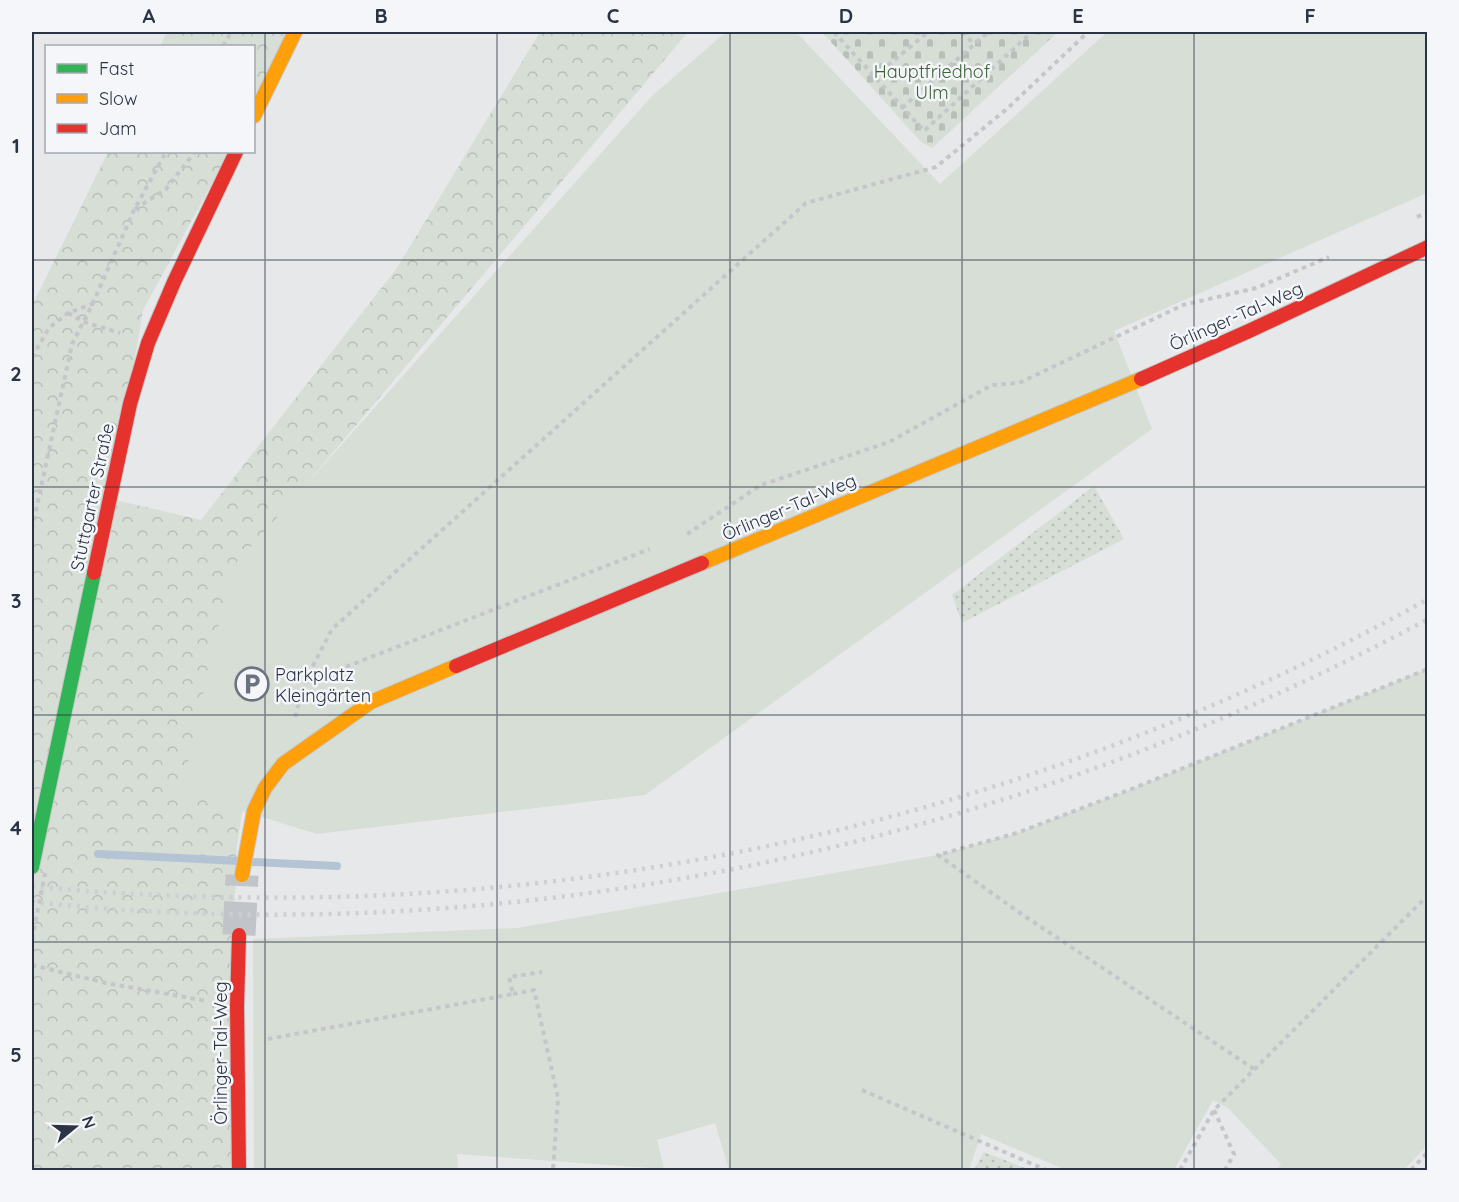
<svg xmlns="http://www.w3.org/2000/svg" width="1459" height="1202" viewBox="0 0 1459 1202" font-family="Quicksand,sans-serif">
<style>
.grass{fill:url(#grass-dots)}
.forest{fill:url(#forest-crowns)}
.cemetery{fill:url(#cemetery-stones)}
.garden{fill:#d6ded6}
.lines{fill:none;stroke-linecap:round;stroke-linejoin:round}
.stream{stroke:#b4c4d5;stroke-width:8}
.secondary-tunnel{stroke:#c1c4c9;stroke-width:33;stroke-dasharray:33 16;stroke-linecap:butt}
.fast-casing{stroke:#c4c6c8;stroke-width:16}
.slow-casing{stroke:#c4c6c8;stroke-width:16}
.jam-casing{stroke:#c4c6c8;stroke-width:16}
.path{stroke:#c5c6ca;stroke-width:4;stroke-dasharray:4.5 4.5;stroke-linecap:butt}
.fast{stroke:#30b455;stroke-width:14}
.slow{stroke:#ff9f0a;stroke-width:14}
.jam{stroke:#e5322d;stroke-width:14}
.rail{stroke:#cecfd2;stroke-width:4.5;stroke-dasharray:3 6;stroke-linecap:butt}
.path-bridge{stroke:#c5c6ca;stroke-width:4;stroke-dasharray:4.5 4.5;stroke-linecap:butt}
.grid{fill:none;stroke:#2b3445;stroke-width:1.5;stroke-opacity:0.55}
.labels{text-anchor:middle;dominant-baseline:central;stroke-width:5;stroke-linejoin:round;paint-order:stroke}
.park-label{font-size:18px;fill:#3f6138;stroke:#f4f6f9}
.street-label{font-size:18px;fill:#2b3445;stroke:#f4f6f9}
.poi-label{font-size:18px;fill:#2b3445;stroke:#f4f6f9;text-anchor:start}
.neatline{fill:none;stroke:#2b3445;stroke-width:2}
.grid-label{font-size:20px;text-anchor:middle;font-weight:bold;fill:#2b3445}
</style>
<defs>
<pattern id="grass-dots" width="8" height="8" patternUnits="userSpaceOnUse" patternTransform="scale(1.5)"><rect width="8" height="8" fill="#d6ded6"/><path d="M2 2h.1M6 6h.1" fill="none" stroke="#b8bfb9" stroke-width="1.8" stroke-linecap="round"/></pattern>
<pattern id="forest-crowns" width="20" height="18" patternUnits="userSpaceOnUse" patternTransform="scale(1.5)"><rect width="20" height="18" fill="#d6ded6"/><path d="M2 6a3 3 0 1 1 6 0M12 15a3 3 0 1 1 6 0" fill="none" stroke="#b8bfb9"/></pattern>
<pattern id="cemetery-stones" width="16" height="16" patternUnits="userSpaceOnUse" patternTransform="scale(1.5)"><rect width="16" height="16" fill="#d6ded6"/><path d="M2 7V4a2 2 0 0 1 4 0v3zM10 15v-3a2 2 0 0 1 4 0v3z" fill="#b8bfb9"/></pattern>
</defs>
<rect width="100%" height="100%" fill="#e6e8ea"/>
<g class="grass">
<path d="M 1094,486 L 1124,539 L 962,623 L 952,595 Z"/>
<path d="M 984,1152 L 1030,1170 L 974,1170 Z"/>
</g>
<g class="forest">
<path d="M 167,32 L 290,32 L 254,106 L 254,46 L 160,46 Z"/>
<path d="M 540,32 L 688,32 L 244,558 L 253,741 L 237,845 L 233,943 L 233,1170 L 32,1170 L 32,306 L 108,152 L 229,152 L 143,310 L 111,499 L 201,520 L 397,268 Z"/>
</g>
<path class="cemetery" d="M 822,32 L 1058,32 L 932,148 L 921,142 Z"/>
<g class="garden">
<path d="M 726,32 L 796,32 L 940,184 L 1107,32 L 1427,32 L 1427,193 L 1114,331 L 1152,429 L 645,795 L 317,834 L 181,792 L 231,569 L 652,96 Z"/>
<path d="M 1427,669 L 1428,1144 L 1404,1170 L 1277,1170 L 1281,1164 L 1228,1108 L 1213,1100 L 1174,1170 L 1066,1170 L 981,1134 L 969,1170 L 729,1170 L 715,1123 L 657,1140 L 664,1169 L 457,1154 L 458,1170 L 254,1170 L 253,939 L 517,928 L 938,855 L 1017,833 L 1134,788 Z"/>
</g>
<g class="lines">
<g class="stream">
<path d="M 98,854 L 239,861"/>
<path d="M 252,862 L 337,866"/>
</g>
<path class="secondary-tunnel" d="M 239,935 L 242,875"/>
<g class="fast-casing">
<path id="fast" d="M 32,867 L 94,573"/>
</g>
<g class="slow-casing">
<g id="slow">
<path d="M 254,116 L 295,32"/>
<path d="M 702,563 L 1141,379"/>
<path d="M 242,875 L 254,811 L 265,788 L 283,764 L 371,702 L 456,666"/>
</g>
</g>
<g class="jam-casing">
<g id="jam">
<path d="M 1141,379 L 1249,331 L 1428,247"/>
<path d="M 94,573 L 130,404 L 148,343 L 174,282 L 236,152"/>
<path d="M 456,666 L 702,563"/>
<path d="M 239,935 L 237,1006 L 239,1170"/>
</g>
</g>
<g class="path">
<path d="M 834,32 L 924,131 L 1032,32"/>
<path d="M 962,32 L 974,44"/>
<path d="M 223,46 L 231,32"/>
<path d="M 874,77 L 928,32"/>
<path d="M 902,108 L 988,32"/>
<path d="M 135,209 L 166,189 L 195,152"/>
<path d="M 1417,217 L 1428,212"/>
<path d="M 68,313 L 84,322 L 120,333"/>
<path d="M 32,357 L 49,328 L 68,313 L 92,304"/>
<path d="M 32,529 L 72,344 L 93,303 L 134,210 L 166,152"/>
<path d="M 687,534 L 761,485 L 889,442 L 992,385 L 1019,383 L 1183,305 L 1256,288 L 1329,257"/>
<path d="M 304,683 L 650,549"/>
<path d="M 295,717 L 304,683 L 332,629 L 806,203 L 936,167 L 1008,108 L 1088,32"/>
<path d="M 32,965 L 106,983 L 207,1001"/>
<path d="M 513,994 L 534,990 L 558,1098 L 553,1170"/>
<path d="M 268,1039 L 513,994 L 509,977 L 542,972"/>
<path d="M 1254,1069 L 1020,913 L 938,855 L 1017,833 L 1134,788 L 1428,669"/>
<path d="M 862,1090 L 1046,1170"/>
<path d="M 1214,1110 L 1234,1154 L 1225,1170"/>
<path d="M 1180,1170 L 1214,1110 L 1428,895"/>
<path d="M 1411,1170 L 1428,1152"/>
</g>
<use href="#fast" class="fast"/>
<use href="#slow" class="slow"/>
<use href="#jam" class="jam"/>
<g class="rail">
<path d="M 32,886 C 97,893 162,896 227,897 C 643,906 1064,803 1428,599"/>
<path d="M 32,902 C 511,953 1004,848 1428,619"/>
</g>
<path class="path-bridge" d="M 32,939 L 46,869"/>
</g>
<path class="grid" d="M 265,32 L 265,1170M 497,32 L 497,1170M 730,32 L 730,1170M 962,32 L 962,1170M 1194,32 L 1194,1170M 32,260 L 1428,260M 32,487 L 1428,487M 32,715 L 1428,715M 32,942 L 1428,942"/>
<defs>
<g id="parking-ring" transform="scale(1.725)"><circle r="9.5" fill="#f4f6f9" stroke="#6c737f" stroke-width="1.5"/><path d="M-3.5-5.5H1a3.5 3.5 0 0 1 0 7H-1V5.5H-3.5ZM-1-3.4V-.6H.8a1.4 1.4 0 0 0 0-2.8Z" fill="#6c737f"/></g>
</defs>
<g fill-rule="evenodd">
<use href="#parking-ring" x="252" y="684"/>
</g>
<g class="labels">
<g class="park-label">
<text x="932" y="71">Hauptfriedhof<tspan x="932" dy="21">Ulm</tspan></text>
</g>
<g class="street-label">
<text transform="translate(1236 316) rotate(-24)">Örlinger-Tal-Weg</text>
<text transform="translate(92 497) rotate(-78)">Stuttgarter Straße</text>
<text transform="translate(789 507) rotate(-23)">Örlinger-Tal-Weg</text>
<text transform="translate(220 1053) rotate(-90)">Örlinger-Tal-Weg</text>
</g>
<g class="poi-label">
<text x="275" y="674">Parkplatz<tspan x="275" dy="21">Kleingärten</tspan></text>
</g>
</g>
<rect width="1459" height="1202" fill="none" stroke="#f4f6f9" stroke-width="66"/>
<rect x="45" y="45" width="210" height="108" fill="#f4f6f9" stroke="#a4a8b1" stroke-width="1.5"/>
<rect x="57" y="64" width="30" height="9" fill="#30b455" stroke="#a4a8b1" stroke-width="1.5"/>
<text x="99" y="75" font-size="18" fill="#2b3445">Fast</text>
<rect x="57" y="94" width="30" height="9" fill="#ff9f0a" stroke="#a4a8b1" stroke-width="1.5"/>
<text x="99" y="105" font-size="18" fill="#2b3445">Slow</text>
<rect x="57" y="124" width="30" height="9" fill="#e5322d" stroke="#a4a8b1" stroke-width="1.5"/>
<text x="99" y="135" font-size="18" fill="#2b3445">Jam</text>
<g transform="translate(75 1127) rotate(71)" stroke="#f4f6f9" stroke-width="4.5" paint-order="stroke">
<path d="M0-4.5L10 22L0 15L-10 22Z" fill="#2b3445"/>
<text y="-9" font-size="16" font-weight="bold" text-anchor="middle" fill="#2b3445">N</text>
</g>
<rect x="33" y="33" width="1393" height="1136" class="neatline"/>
<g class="grid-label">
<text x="149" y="23">A</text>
<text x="381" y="23">B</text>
<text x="613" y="23">C</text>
<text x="846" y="23">D</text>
<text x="1078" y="23">E</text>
<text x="1310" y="23">F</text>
<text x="16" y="153">1</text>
<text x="16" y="381">2</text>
<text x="16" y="608">3</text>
<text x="16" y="835">4</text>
<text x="16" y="1062">5</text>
</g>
</svg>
